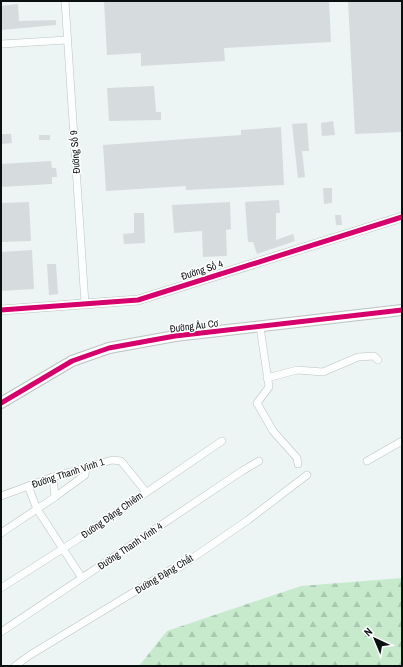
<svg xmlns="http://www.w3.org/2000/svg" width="403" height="667" viewBox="0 0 403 667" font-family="'Archivo Narrow',sans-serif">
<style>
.forest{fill:url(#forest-firs)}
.building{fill:#d6dcdd}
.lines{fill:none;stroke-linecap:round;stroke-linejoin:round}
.minor-casing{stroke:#bdc2c2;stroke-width:8}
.tertiary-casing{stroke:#bdc2c2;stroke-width:10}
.secondary-casing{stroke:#bdc2c2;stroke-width:12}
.minor{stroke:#fcfdfd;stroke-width:7}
.tertiary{stroke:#fcfdfd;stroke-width:9}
.secondary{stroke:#fcfdfd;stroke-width:10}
.cycleway-casing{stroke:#fff;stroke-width:8}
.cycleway{stroke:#d6006c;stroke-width:5}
.labels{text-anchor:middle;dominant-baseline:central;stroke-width:3;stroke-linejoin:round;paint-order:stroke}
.street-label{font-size:10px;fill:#0a0f0f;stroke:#fff}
</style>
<defs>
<pattern id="forest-firs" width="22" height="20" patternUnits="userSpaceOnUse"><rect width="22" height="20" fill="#c7eacd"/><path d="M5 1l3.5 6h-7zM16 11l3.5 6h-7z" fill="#aac8af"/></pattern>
</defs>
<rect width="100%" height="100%" fill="#ecf4f4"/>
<path class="forest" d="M 402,578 L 402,666 L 139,666 L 167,631 L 301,586 Z"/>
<g class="building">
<path d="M 104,1 L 329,1 L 331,42 L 224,48 L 225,61 L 141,66 L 141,53 L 107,55 Z"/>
<path d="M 348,1 L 402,1 L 402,132 L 355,134 Z"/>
<path d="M 18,4 L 19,21 L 56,20 L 56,25 L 1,30 L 1,6 Z"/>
<path d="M 154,86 L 156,112 L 161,112 L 161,120 L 109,121 L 107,88 Z"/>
<path d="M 333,121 L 335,135 L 322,136 L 321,123 Z"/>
<path d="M 307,123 L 309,151 L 302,151 L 305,177 L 298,178 L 292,124 Z"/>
<path d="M 281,127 L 284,185 L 186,190 L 186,186 L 106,191 L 103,145 L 241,135 L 241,130 Z"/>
<path d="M 1,134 L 11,134 L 12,143 L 1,144 Z"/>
<rect x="39" y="135" width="11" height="5"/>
<path d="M 51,161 L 52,168 L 56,168 L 57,177 L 52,177 L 52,184 L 1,187 L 1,164 Z"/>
<path d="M 323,188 L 332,188 L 332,203 L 324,204 Z"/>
<path d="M 279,200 L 280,213 L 276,213 L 276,240 L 293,234 L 295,241 L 257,254 L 253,242 L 248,242 L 245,202 Z"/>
<path d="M 29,202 L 31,241 L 1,242 L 1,203 Z"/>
<path d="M 230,202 L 231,229 L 226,230 L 227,256 L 203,257 L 202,231 L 174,233 L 172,205 Z"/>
<path d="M 134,213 L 144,213 L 145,243 L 124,244 L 123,234 L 134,233 Z"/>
<path d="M 335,215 L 341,215 L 342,225 L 336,225 Z"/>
<path d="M 32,250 L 34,289 L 1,291 L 1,252 Z"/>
<path d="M 47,264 L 56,264 L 58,294 L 49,295 Z"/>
</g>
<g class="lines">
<g class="minor-casing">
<g id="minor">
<path d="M 65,1 L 85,304"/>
<path d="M 1,44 L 67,40"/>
<path d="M 260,327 L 269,387 L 257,403 L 273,431 L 297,458 L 298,464"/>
<path d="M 267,378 L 297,370 L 323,372 L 358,357 L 374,356 L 378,360"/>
<path d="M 367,461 L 402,441"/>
<path d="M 28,486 L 37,509 L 82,578"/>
<path d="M 1,496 L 53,477 L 112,460 L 121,461 L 146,492"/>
<path d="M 55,497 L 85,475 L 86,467"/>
<path d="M 1,533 L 55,497 L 53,477"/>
<path d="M 1,588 L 78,539 L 222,441"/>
<path d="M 1,632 L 242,471 L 259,461"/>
<path d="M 15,666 L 30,655 L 172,569 L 175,570 L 248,520 L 307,475"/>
</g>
</g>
<g class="tertiary-casing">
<path id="tertiary" d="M 1,310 L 138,300 L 402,217"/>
</g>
<g class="secondary-casing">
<path id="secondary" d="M 1,403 L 72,361 L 109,348 L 175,336 L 402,310"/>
</g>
<use href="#minor" class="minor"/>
<use href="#tertiary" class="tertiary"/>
<use href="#secondary" class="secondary"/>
<g class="cycleway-casing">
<g id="cycleway">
<path d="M 1,310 L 138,300 L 402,217"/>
<path d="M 1,403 L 72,361 L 109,348 L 175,336 L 402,310"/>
</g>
</g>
<use href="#cycleway" class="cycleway"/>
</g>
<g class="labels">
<g class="street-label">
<text transform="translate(75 152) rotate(-94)">Đường Số 9</text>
<text transform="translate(202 270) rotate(-18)">Đường Số 4</text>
<text transform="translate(194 326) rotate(-7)">Đường Âu Cơ</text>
<text transform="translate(68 473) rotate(-18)">Đường Thanh Vinh 1</text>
<text transform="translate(112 515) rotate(-35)">Đường Đặng Chiêm</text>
<text transform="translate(130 546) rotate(-34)">Đường Thanh Vinh 4</text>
<text transform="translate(164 574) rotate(-31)">Đường Đặng Chất</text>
</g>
</g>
<rect width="403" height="667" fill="none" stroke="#0a0f0f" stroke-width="4"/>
<g transform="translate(375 639) rotate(316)" stroke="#ffffff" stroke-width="3" paint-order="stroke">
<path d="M0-3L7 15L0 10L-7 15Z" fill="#0a0f0f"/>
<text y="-6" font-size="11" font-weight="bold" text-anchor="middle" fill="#0a0f0f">N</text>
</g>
</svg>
